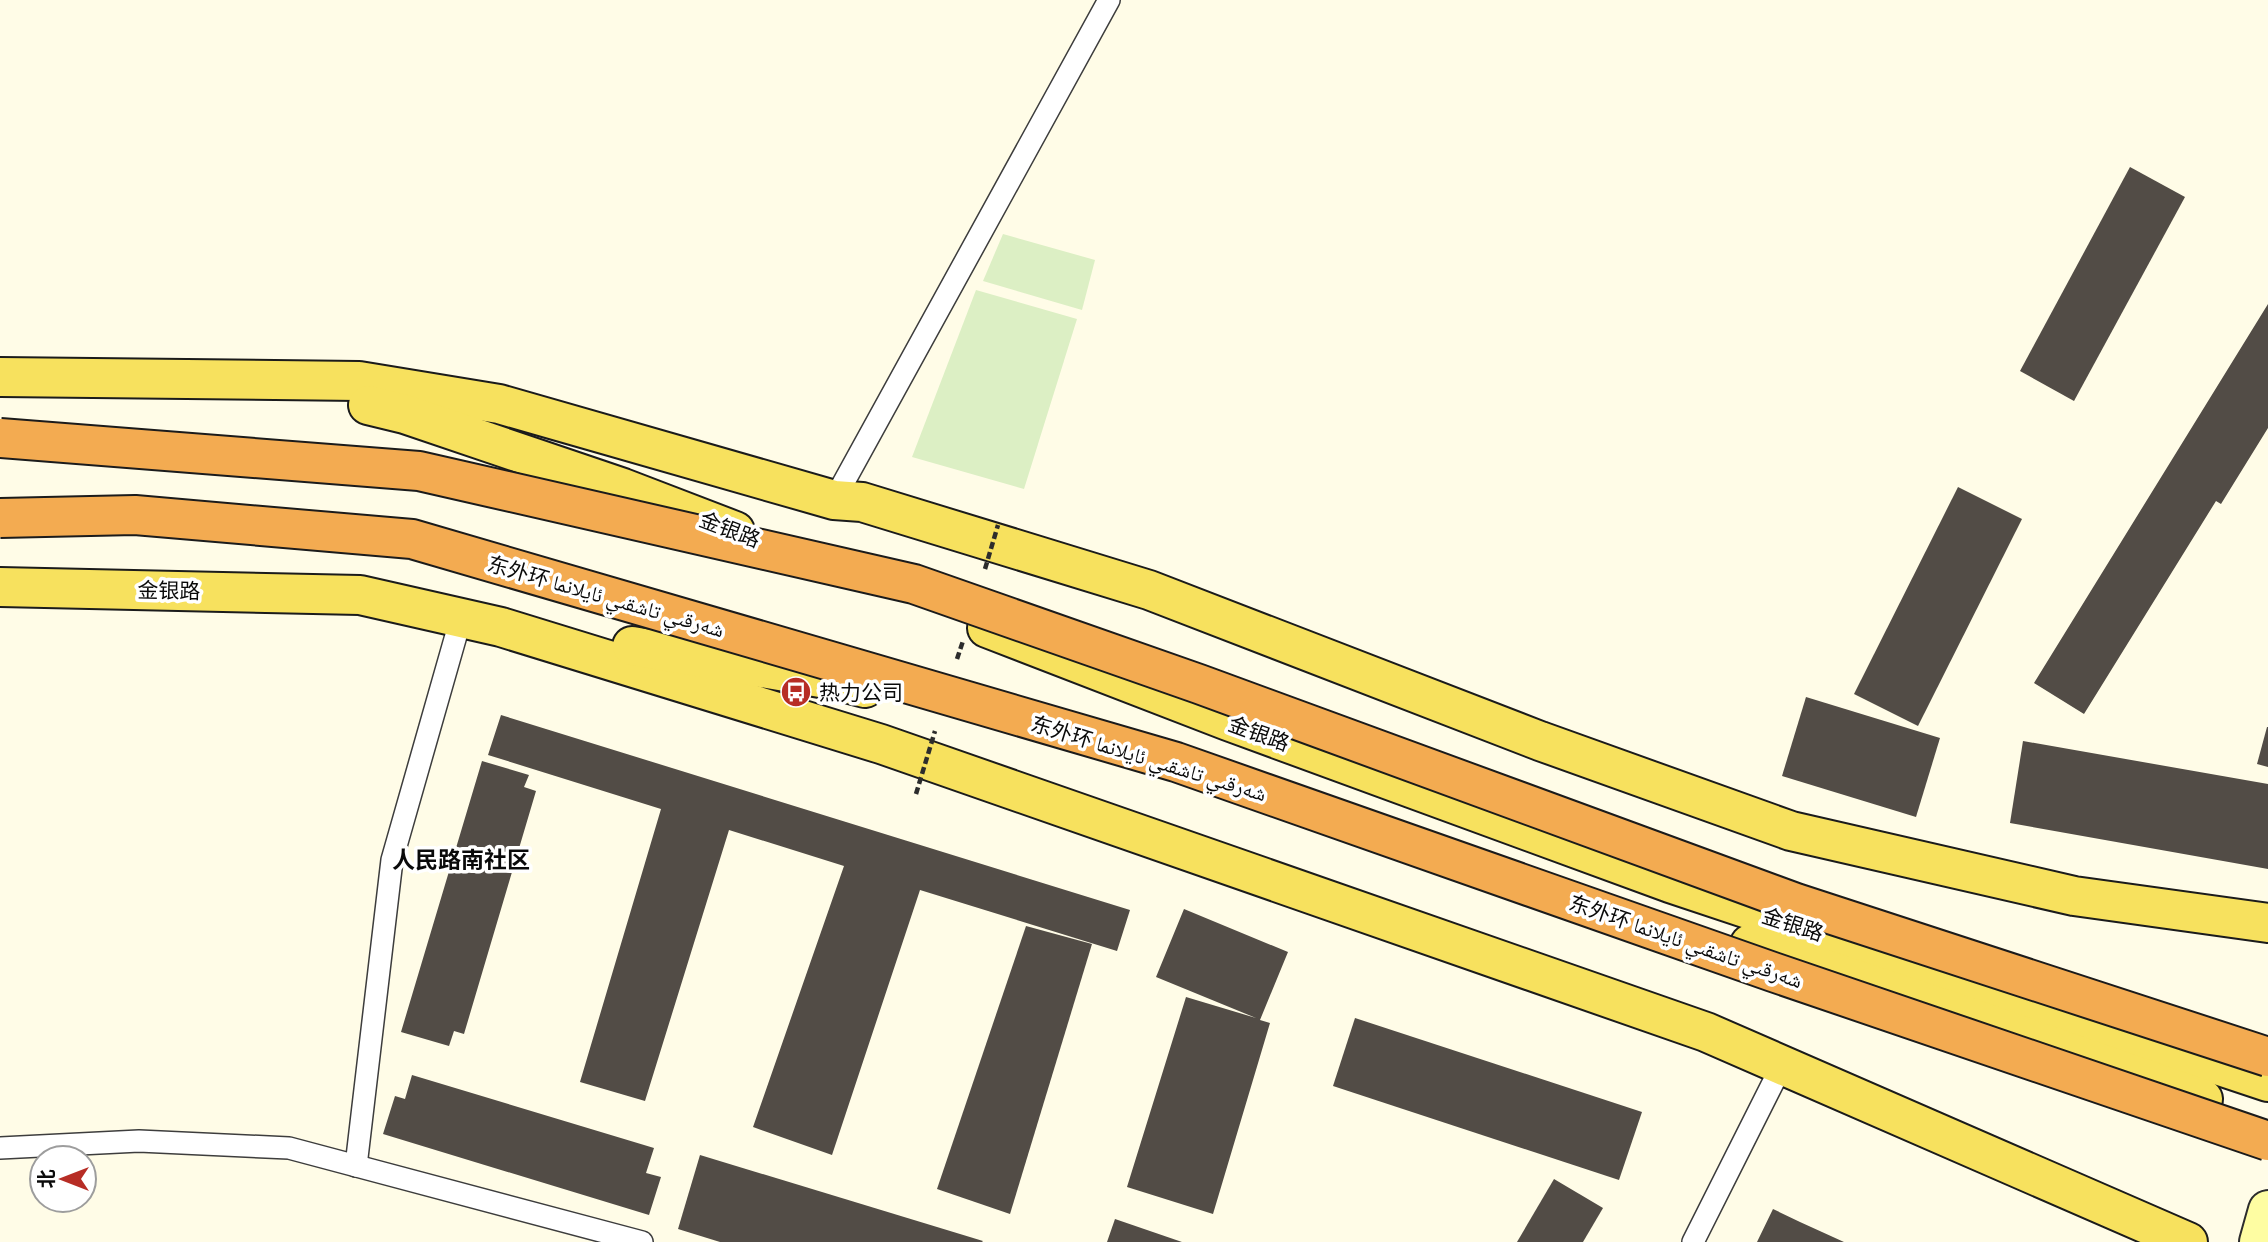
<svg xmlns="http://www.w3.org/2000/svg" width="2268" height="1242" viewBox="0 0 2268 1242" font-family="'PT Serif','Noto Naskh Arabic','Noto Sans SC',serif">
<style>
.pitch{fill:#dcefc4}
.building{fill:#524c46}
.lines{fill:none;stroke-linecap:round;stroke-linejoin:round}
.lane-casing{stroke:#3d3d3d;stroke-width:24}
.secondary-casing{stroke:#2c2c2c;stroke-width:42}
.primary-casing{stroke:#1b1b1b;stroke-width:42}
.lane{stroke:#fff;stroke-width:21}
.secondary{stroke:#fefda2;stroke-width:38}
.primary{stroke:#f7e15e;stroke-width:38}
.highway-bridge-casing{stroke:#1b1b1b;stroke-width:42;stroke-linecap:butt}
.path-bridge{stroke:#2c2c2c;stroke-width:4.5;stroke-dasharray:7 3.5;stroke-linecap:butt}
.highway-bridge{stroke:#f3ab51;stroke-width:38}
.labels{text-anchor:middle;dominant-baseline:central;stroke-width:7;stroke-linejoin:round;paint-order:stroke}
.street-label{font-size:21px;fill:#0a0a0a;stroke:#fff}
.poi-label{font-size:21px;fill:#0a0a0a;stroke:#fff;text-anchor:start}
.neighbourhood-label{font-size:23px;font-weight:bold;fill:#0a0a0a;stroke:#fff}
</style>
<rect width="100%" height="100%" fill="#fffce7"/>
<g class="pitch">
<path d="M 1003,234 L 1095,260 L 1082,310 L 983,281 Z"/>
<path d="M 976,290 L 1077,319 L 1024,489 L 912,457 Z"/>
</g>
<g class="building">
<path d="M 2130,167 L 2185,197 L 2074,401 L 2020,371 Z"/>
<path d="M 2268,304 L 2268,428 L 2221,504 L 2216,501 L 2084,714 L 2034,683 Z"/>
<path d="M 1958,487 L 2022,519 L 1918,726 L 1854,694 Z"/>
<path d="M 1806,697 L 1940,738 L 1916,817 L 1782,776 Z"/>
<path d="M 501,715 L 1130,910 L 1117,951 L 920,890 L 832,1155 L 753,1127 L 844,866 L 729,830 L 645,1101 L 580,1082 L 661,809 L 488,755 Z"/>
<path d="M 2267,727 L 2268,727 L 2268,767 L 2257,764 Z"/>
<path d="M 2023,741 L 2268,784 L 2268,869 L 2010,823 Z"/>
<path d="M 482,761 L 529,775 L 524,787 L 536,791 L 464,1034 L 454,1031 L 449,1046 L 401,1032 Z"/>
<path d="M 1184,909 L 1288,952 L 1260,1020 L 1270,1023 L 1213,1214 L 1127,1187 L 1186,997 L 1256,1018 L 1156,977 Z"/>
<path d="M 1026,926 L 1092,944 L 1010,1214 L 937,1189 Z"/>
<path d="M 1355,1018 L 1642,1112 L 1619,1180 L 1333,1086 Z"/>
<path d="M 412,1075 L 654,1148 L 646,1173 L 661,1177 L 649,1215 L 383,1134 L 395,1096 L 405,1099 Z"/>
<path d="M 700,1155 L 983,1241 L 982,1242 L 720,1242 L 678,1229 Z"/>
<path d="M 1554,1179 L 1603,1208 L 1583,1242 L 1517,1242 Z"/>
<path d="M 1773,1209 L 1800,1222 L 1844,1242 L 1757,1242 Z"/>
<path d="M 1115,1219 L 1182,1242 L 1107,1242 Z"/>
</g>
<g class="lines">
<g class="lane-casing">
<g id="lane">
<path d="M 834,500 L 1109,0"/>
<path d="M 0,1148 L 139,1141 L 289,1148 L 642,1242"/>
<path d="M 356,1166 L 392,860 L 461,618"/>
<path d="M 1693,1242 L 1782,1065"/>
</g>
</g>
<g class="secondary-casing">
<path id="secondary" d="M 2259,1242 L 2268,1210"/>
</g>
<g class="primary-casing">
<g id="primary">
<path d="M 0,377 L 359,381 L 499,404 L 834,500 L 862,502 L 1149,590 L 1540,741 L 1791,831 L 2074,896 L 2268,923"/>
<path d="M 368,405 L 405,414 L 623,488 L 735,531"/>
<path d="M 0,587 L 360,595 L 501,627 L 881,744 L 1706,1032 L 2188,1242"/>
<path d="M 987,628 L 1228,721 L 1670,883 L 2268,1082"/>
<path d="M 632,646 L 838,681 L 865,688"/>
<path d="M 1750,944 L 1973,1018 L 2203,1099"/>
</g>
</g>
<use href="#lane" class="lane"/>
<use href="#secondary" class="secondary"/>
<use href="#primary" class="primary"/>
<g class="highway-bridge-casing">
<g id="highway-bridge">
<path d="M 0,438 L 419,471 L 914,584 L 1199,684 L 1796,903 L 2268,1057"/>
<path d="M 0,518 L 135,515 L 412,539 L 1176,762 L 1773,972 L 2268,1141"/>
</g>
</g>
<g class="path-bridge">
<path d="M 985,569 L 998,525"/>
<path d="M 957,659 L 963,641"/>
<path d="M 916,794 L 935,731"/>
</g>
<use href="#highway-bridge" class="highway-bridge"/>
</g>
<defs>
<g id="bus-disc" transform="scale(1.575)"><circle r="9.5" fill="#b72d25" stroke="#fff"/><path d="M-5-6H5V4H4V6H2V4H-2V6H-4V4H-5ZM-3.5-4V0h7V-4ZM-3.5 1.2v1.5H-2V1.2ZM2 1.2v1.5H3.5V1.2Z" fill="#fff"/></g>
</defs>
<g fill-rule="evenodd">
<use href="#bus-disc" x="796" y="692"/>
</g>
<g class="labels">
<g class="street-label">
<text transform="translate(730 529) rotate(21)">金银路</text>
<text transform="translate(169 590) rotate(1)">金银路</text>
<text transform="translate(606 596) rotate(16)">东外环 شەرقىي تاشقىي ئايلانما</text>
<text transform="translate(1259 733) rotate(20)">金银路</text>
<text transform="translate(1149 758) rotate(17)">东外环 شەرقىي تاشقىي ئايلانما</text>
<text transform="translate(1793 924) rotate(18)">金银路</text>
<text transform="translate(1686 941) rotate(19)">东外环 شەرقىي تاشقىي ئايلانما</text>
</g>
<g class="poi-label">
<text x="819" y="692">热力公司</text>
</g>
<g class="neighbourhood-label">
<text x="461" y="859">人民路南社区</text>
</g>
</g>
<g transform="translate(63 1179) rotate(270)"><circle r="33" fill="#ffffff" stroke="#9d9d9d" stroke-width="2"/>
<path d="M0-5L12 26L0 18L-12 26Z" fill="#b72d25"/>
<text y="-10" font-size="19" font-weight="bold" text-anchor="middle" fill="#0a0a0a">北</text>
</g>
</svg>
